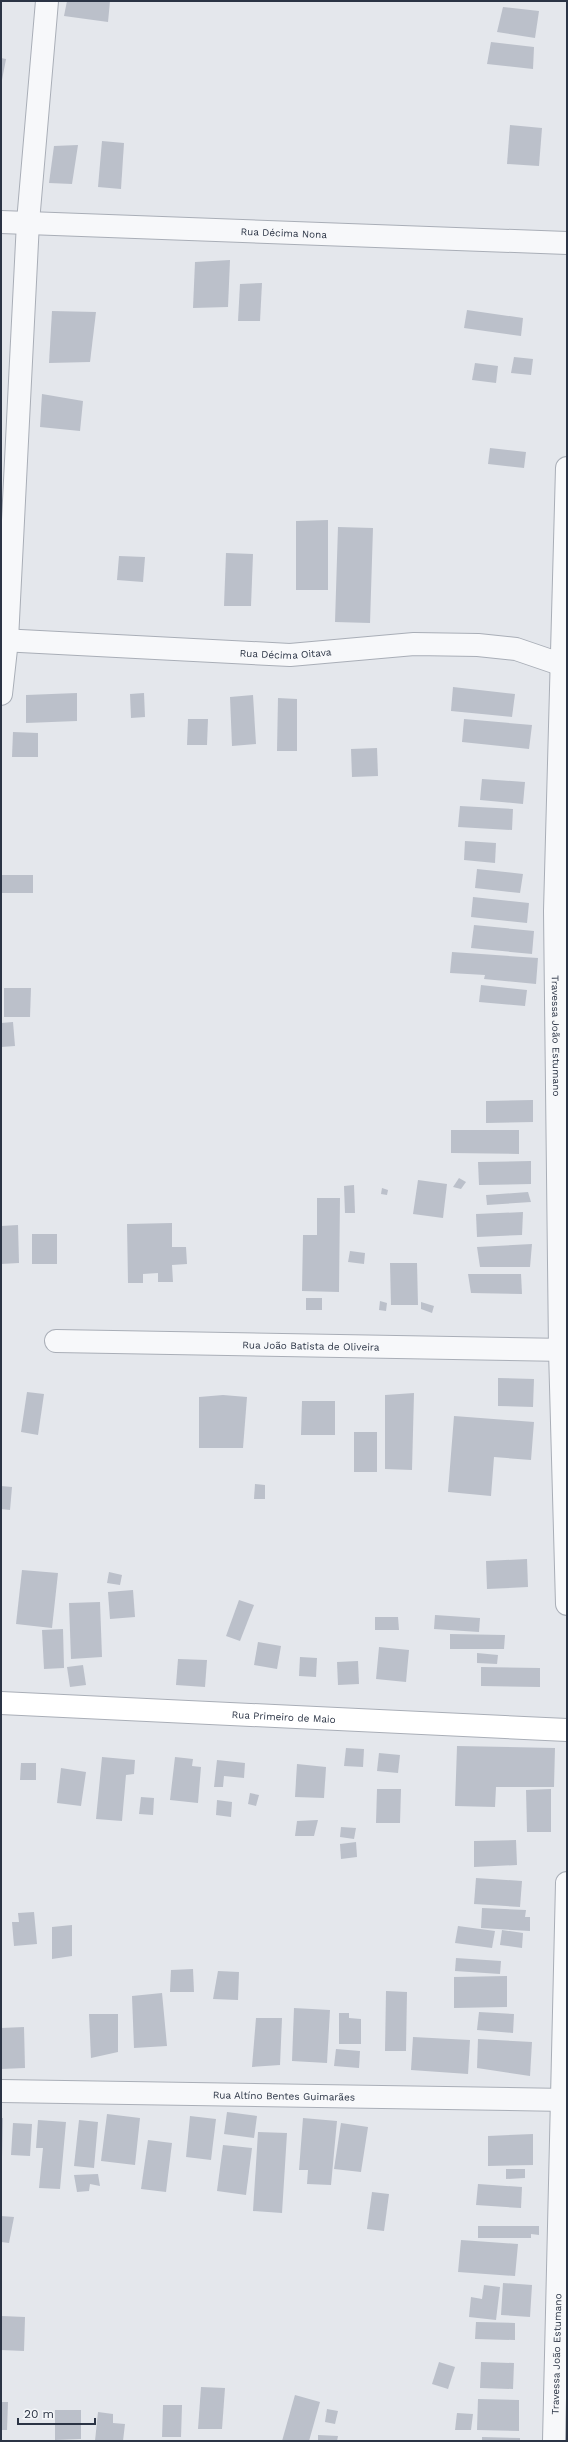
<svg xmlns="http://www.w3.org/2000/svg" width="568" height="2442" viewBox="0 0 568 2442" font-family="'Work Sans',sans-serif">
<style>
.building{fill:#bbc0ca}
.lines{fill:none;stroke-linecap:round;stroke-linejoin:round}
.street-casing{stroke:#a9aeb7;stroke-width:24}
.secondary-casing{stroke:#a9aeb7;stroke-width:24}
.street{stroke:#f7f8fa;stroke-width:22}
.secondary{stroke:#fff;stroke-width:22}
.labels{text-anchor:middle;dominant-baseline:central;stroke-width:4;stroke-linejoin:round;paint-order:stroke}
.street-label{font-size:10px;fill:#2b3445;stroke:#f4f6f9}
</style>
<rect width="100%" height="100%" fill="#e4e7ec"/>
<g class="building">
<path d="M 67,1 L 110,1 L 108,22 L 64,16 Z"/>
<path d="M 503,7 L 539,11 L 535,38 L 497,32 Z"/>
<path d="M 491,42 L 534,47 L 533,69 L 487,64 Z"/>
<path d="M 1,58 L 6,59 L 2,80 L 1,80 Z"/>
<path d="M 510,125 L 542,128 L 539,166 L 507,164 Z"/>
<path d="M 102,141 L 124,143 L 121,189 L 98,187 Z"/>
<path d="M 78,145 L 72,184 L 49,183 L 54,146 Z"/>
<path d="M 230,260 L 228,307 L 193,308 L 195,262 Z"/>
<path d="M 262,283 L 260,321 L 238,321 L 240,284 Z"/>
<path d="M 467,310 L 523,318 L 521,336 L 464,328 Z"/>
<path d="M 52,311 L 96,312 L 90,362 L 49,363 Z"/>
<path d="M 514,357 L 533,359 L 531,375 L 511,373 Z"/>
<path d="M 475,363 L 498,366 L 496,383 L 472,380 Z"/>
<path d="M 42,394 L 83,401 L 80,431 L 40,427 Z"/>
<path d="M 490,448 L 526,452 L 524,468 L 488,464 Z"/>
<path d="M 328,520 L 328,590 L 296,590 L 296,521 Z"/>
<path d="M 338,527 L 373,528 L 370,623 L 335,622 Z"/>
<path d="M 226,553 L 253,554 L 251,606 L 224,606 Z"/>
<path d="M 119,556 L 145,557 L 143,582 L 117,580 Z"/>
<path d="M 453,687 L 515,694 L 512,717 L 451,711 Z"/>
<path d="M 77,693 L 77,721 L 26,723 L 26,695 Z"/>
<path d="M 144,693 L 145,717 L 131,718 L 130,694 Z"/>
<path d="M 253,695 L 256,744 L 232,746 L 230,697 Z"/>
<path d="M 278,698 L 297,699 L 297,751 L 277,751 Z"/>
<path d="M 188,719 L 208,719 L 207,745 L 187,745 Z"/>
<path d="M 464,719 L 532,725 L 529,749 L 462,742 Z"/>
<path d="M 13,732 L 38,733 L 38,757 L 12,757 Z"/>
<path d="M 377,748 L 378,776 L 352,777 L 351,749 Z"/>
<path d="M 482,779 L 525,782 L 523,804 L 480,800 Z"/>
<path d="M 460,806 L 513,809 L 512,830 L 458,827 Z"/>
<path d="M 465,841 L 496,843 L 495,863 L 464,860 Z"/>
<path d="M 477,869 L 523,874 L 520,893 L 475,888 Z"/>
<path d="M 2,875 L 33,875 L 33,893 L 1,893 Z"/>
<path d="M 473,897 L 529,903 L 527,923 L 471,917 Z"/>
<path d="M 474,925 L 534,931 L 532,954 L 471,948 Z"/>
<path d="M 452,952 L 538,958 L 536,984 L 484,979 L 485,975 L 450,973 Z"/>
<path d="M 481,985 L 527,990 L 525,1006 L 479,1002 Z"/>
<path d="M 4,988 L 31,988 L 30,1017 L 4,1017 Z"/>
<path d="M 13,1022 L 15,1046 L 1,1047 L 1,1023 Z"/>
<path d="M 533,1100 L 533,1122 L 486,1123 L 486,1101 Z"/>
<path d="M 451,1130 L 519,1130 L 519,1154 L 451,1153 Z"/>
<path d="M 531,1161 L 531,1184 L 479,1185 L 478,1162 Z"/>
<path d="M 459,1178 L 466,1182 L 461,1189 L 453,1187 Z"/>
<path d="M 418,1180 L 447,1184 L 443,1218 L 413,1214 Z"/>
<path d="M 354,1185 L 355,1213 L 345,1213 L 344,1186 Z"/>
<path d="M 382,1188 L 388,1190 L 387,1195 L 381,1194 Z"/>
<path d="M 528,1192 L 531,1202 L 487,1205 L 486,1195 Z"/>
<path d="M 317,1198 L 340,1198 L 339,1292 L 302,1291 L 303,1235 L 317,1235 Z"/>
<path d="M 523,1212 L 522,1235 L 477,1237 L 476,1214 Z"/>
<path d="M 172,1223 L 172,1247 L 186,1247 L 187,1264 L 172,1265 L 173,1282 L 158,1282 L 158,1273 L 143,1274 L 143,1283 L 128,1283 L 127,1224 Z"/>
<path d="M 18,1225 L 19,1263 L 1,1264 L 1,1226 Z"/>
<rect x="32" y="1234" width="25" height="30"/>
<path d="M 532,1244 L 530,1267 L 480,1267 L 477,1247 Z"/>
<path d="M 350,1251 L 365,1253 L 364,1264 L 348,1262 Z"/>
<path d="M 390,1263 L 417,1263 L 418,1305 L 391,1305 Z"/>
<path d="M 468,1274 L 521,1274 L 522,1294 L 471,1293 Z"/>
<rect x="306" y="1298" width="16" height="12"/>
<path d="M 380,1301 L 387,1303 L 386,1311 L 379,1310 Z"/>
<path d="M 421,1302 L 434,1306 L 432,1313 L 421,1309 Z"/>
<path d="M 498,1378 L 534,1379 L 533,1407 L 498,1406 Z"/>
<path d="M 27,1392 L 44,1394 L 38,1435 L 21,1432 Z"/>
<path d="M 414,1393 L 412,1470 L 385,1469 L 385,1395 Z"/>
<path d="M 223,1395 L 247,1397 L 243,1448 L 199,1448 L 199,1397 Z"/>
<path d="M 302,1401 L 335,1401 L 335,1435 L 301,1435 Z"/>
<path d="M 454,1416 L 534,1422 L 531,1460 L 494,1457 L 491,1496 L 448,1492 Z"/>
<rect x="354" y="1432" width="23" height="40"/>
<path d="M 255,1484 L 265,1485 L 265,1499 L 254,1499 Z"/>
<path d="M 1,1486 L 12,1487 L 10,1510 L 1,1509 Z"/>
<path d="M 527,1559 L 528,1587 L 487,1589 L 486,1561 Z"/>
<path d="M 22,1570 L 58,1573 L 52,1628 L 16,1624 Z"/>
<path d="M 109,1572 L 122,1575 L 120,1585 L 107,1583 Z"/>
<path d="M 133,1590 L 135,1617 L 110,1619 L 108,1592 Z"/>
<path d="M 239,1600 L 254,1605 L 240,1641 L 226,1636 Z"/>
<path d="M 100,1602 L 102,1657 L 71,1659 L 69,1603 Z"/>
<path d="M 435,1615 L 480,1618 L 479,1632 L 434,1629 Z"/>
<path d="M 375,1617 L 398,1617 L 399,1630 L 375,1630 Z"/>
<path d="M 63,1629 L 64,1668 L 44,1669 L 42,1630 Z"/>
<path d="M 450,1634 L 505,1635 L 504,1649 L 450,1649 Z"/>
<path d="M 258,1642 L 281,1646 L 277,1669 L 254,1665 Z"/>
<path d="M 379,1647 L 409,1650 L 406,1682 L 376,1679 Z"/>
<path d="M 477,1653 L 498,1655 L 497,1664 L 477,1663 Z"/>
<path d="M 300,1657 L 317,1658 L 316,1677 L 299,1676 Z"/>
<path d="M 178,1659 L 207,1660 L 205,1687 L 176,1685 Z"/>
<path d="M 358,1661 L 359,1684 L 338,1685 L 337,1662 Z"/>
<path d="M 83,1665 L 86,1685 L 70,1687 L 67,1667 Z"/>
<path d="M 481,1667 L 540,1668 L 540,1687 L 481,1686 Z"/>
<path d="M 457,1746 L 555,1748 L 554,1787 L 496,1787 L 495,1807 L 455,1806 Z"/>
<path d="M 346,1748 L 364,1749 L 363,1767 L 344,1766 Z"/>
<path d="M 379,1753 L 400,1755 L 398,1773 L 377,1771 Z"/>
<path d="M 102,1757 L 135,1760 L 134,1774 L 126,1775 L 122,1821 L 96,1819 Z"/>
<path d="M 175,1757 L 193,1759 L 192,1766 L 201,1767 L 198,1803 L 170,1800 Z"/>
<path d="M 217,1760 L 245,1763 L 244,1778 L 224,1776 L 223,1787 L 214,1787 Z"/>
<path d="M 21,1763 L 36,1763 L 36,1780 L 20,1780 Z"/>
<path d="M 297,1764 L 326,1767 L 324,1798 L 295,1797 Z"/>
<path d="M 61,1768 L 86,1772 L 81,1806 L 57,1803 Z"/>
<path d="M 377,1789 L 401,1789 L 400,1823 L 376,1823 Z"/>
<path d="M 551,1789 L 551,1832 L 527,1832 L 526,1790 Z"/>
<path d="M 250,1793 L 259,1795 L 256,1806 L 248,1804 Z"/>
<path d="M 141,1797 L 154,1798 L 153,1815 L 139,1814 Z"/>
<path d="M 217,1800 L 232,1802 L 231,1817 L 216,1815 Z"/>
<path d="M 318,1820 L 314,1836 L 295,1836 L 297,1821 Z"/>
<path d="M 341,1827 L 356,1828 L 354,1839 L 340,1837 Z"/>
<path d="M 516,1840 L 517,1865 L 474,1867 L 474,1841 Z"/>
<path d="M 356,1842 L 357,1857 L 341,1859 L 340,1844 Z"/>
<path d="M 476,1878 L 522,1881 L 520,1907 L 474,1904 Z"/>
<path d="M 482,1908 L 526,1910 L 525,1917 L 530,1917 L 530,1931 L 481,1928 Z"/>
<path d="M 34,1912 L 37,1944 L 14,1946 L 12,1922 L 19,1922 L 18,1913 Z"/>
<path d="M 72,1925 L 72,1956 L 52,1959 L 52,1927 Z"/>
<path d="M 458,1926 L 495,1931 L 492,1948 L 455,1943 Z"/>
<path d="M 502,1930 L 523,1933 L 522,1948 L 500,1945 Z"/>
<path d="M 456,1958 L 501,1961 L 500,1974 L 455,1971 Z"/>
<path d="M 193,1969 L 194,1992 L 170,1992 L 171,1970 Z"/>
<path d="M 218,1971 L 239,1972 L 238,2000 L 213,1999 Z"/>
<path d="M 507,1976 L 507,2007 L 454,2008 L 454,1977 Z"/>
<path d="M 386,1991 L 407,1992 L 406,2051 L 385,2051 Z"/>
<path d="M 162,1993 L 167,2046 L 134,2048 L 132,1996 Z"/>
<path d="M 294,2008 L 330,2010 L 327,2063 L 292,2061 Z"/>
<path d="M 479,2012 L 514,2014 L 513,2033 L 477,2030 Z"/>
<path d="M 339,2013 L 349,2013 L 349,2018 L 361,2019 L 361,2044 L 339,2044 Z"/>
<path d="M 89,2014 L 118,2014 L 118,2052 L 91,2058 Z"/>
<path d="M 256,2018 L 282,2018 L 280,2065 L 252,2067 Z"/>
<path d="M 24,2027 L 25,2068 L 1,2069 L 1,2028 Z"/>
<path d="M 413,2037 L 470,2040 L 468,2074 L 411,2070 Z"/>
<path d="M 478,2039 L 532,2042 L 530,2076 L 477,2068 Z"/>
<path d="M 336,2049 L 360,2051 L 359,2068 L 334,2066 Z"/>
<path d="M 227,2112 L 257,2116 L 254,2138 L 224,2134 Z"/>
<path d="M 107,2114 L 140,2118 L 135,2165 L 101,2161 Z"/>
<path d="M 190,2116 L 216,2119 L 211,2160 L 186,2157 Z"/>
<path d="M 1,2118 L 3,2118 L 2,2157 L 1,2157 Z"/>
<path d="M 303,2118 L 337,2121 L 331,2185 L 307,2184 L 308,2170 L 299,2170 Z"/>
<path d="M 38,2120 L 66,2122 L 60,2189 L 39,2188 L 43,2148 L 36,2148 Z"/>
<path d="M 79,2120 L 98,2122 L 94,2168 L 74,2166 Z"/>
<path d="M 13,2123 L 32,2124 L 30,2156 L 11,2155 Z"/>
<path d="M 341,2123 L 368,2127 L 361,2172 L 334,2169 Z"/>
<path d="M 258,2132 L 287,2133 L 282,2213 L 253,2211 Z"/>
<path d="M 533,2134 L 533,2165 L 488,2166 L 488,2136 Z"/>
<path d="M 148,2140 L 172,2143 L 166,2192 L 141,2189 Z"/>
<path d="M 223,2145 L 252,2148 L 246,2195 L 217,2191 Z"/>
<path d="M 506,2169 L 525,2169 L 525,2178 L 506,2179 Z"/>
<path d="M 98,2174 L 100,2186 L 90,2184 L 89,2191 L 77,2192 L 74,2175 Z"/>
<path d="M 478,2184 L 522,2187 L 521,2208 L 476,2205 Z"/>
<path d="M 372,2192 L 389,2194 L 384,2231 L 367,2229 Z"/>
<path d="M 1,2216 L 14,2217 L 9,2243 L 1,2242 Z"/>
<path d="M 478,2226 L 539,2226 L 539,2235 L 531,2234 L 531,2238 L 478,2238 Z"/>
<path d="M 461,2240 L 518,2244 L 515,2276 L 458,2272 Z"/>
<path d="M 503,2283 L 532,2285 L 530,2317 L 501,2315 Z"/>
<path d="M 484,2285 L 500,2287 L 496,2320 L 469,2317 L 471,2297 L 482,2299 Z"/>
<path d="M 2,2316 L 25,2317 L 24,2351 L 1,2350 Z"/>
<path d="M 476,2322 L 515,2323 L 515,2340 L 475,2339 Z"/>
<path d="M 439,2362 L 455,2367 L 448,2389 L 432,2384 Z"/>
<path d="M 481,2362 L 514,2363 L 513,2389 L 480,2388 Z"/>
<path d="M 201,2387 L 225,2388 L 222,2429 L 198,2429 Z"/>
<path d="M 295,2395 L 320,2402 L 309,2441 L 282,2441 Z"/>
<path d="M 478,2399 L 519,2400 L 519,2431 L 477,2430 Z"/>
<path d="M 1,2402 L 8,2402 L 7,2430 L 1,2430 Z"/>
<path d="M 163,2405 L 182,2405 L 181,2437 L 162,2437 Z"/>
<path d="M 327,2409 L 338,2411 L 335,2424 L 325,2422 Z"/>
<path d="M 55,2410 L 81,2410 L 81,2439 L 55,2440 Z"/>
<path d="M 98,2412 L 113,2414 L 113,2423 L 125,2424 L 123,2441 L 95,2441 Z"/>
<path d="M 457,2413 L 473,2414 L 471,2430 L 455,2430 Z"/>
<path d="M 318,2435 L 338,2436 L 337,2441 L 318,2441 Z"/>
<path d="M 482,2437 L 520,2438 L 520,2441 L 482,2441 Z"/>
</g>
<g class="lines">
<g class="street-casing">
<g id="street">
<path id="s1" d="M 1,222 L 567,243"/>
<path id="s2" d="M 567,468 L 555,911 L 560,1350 L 567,1604"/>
<path id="s3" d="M 1,640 L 290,655 L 414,644 L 478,645 L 516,649 L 560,664 L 567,664"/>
<path d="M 1,694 L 7,640 L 28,222 L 47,1"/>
<path id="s4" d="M 56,1341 L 567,1350"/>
<path id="s5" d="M 1,2091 L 567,2100"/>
<path id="s6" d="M 554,2441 L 567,1883"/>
</g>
</g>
<g class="secondary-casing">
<g id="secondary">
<path id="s7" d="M 1,1703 L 567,1730"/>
</g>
</g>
<use href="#street" class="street"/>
<use href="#secondary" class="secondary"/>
</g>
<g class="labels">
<g class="street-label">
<text stroke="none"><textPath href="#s1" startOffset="283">Rua Décima Nona</textPath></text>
<text stroke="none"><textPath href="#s3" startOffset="285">Rua Décima Oitava</textPath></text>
<text stroke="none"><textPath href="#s2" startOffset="568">Travessa João Estumano</textPath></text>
<text stroke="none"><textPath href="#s4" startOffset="255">Rua João Batista de Oliveira</textPath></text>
<text stroke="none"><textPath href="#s7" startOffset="283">Rua Primeiro de Maio</textPath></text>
<text stroke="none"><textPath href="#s5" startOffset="283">Rua Altíno Bentes Guimarães</textPath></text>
<text stroke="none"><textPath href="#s6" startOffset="87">Travessa João Estumano</textPath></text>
</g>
</g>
<rect width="568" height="2442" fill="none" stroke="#2b3445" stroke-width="4"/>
<path d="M18 2418v6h77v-6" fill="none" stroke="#2b3445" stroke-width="2"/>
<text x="24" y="2418" font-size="12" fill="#2b3445" stroke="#f4f6f9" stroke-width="3" paint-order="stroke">20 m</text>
</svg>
